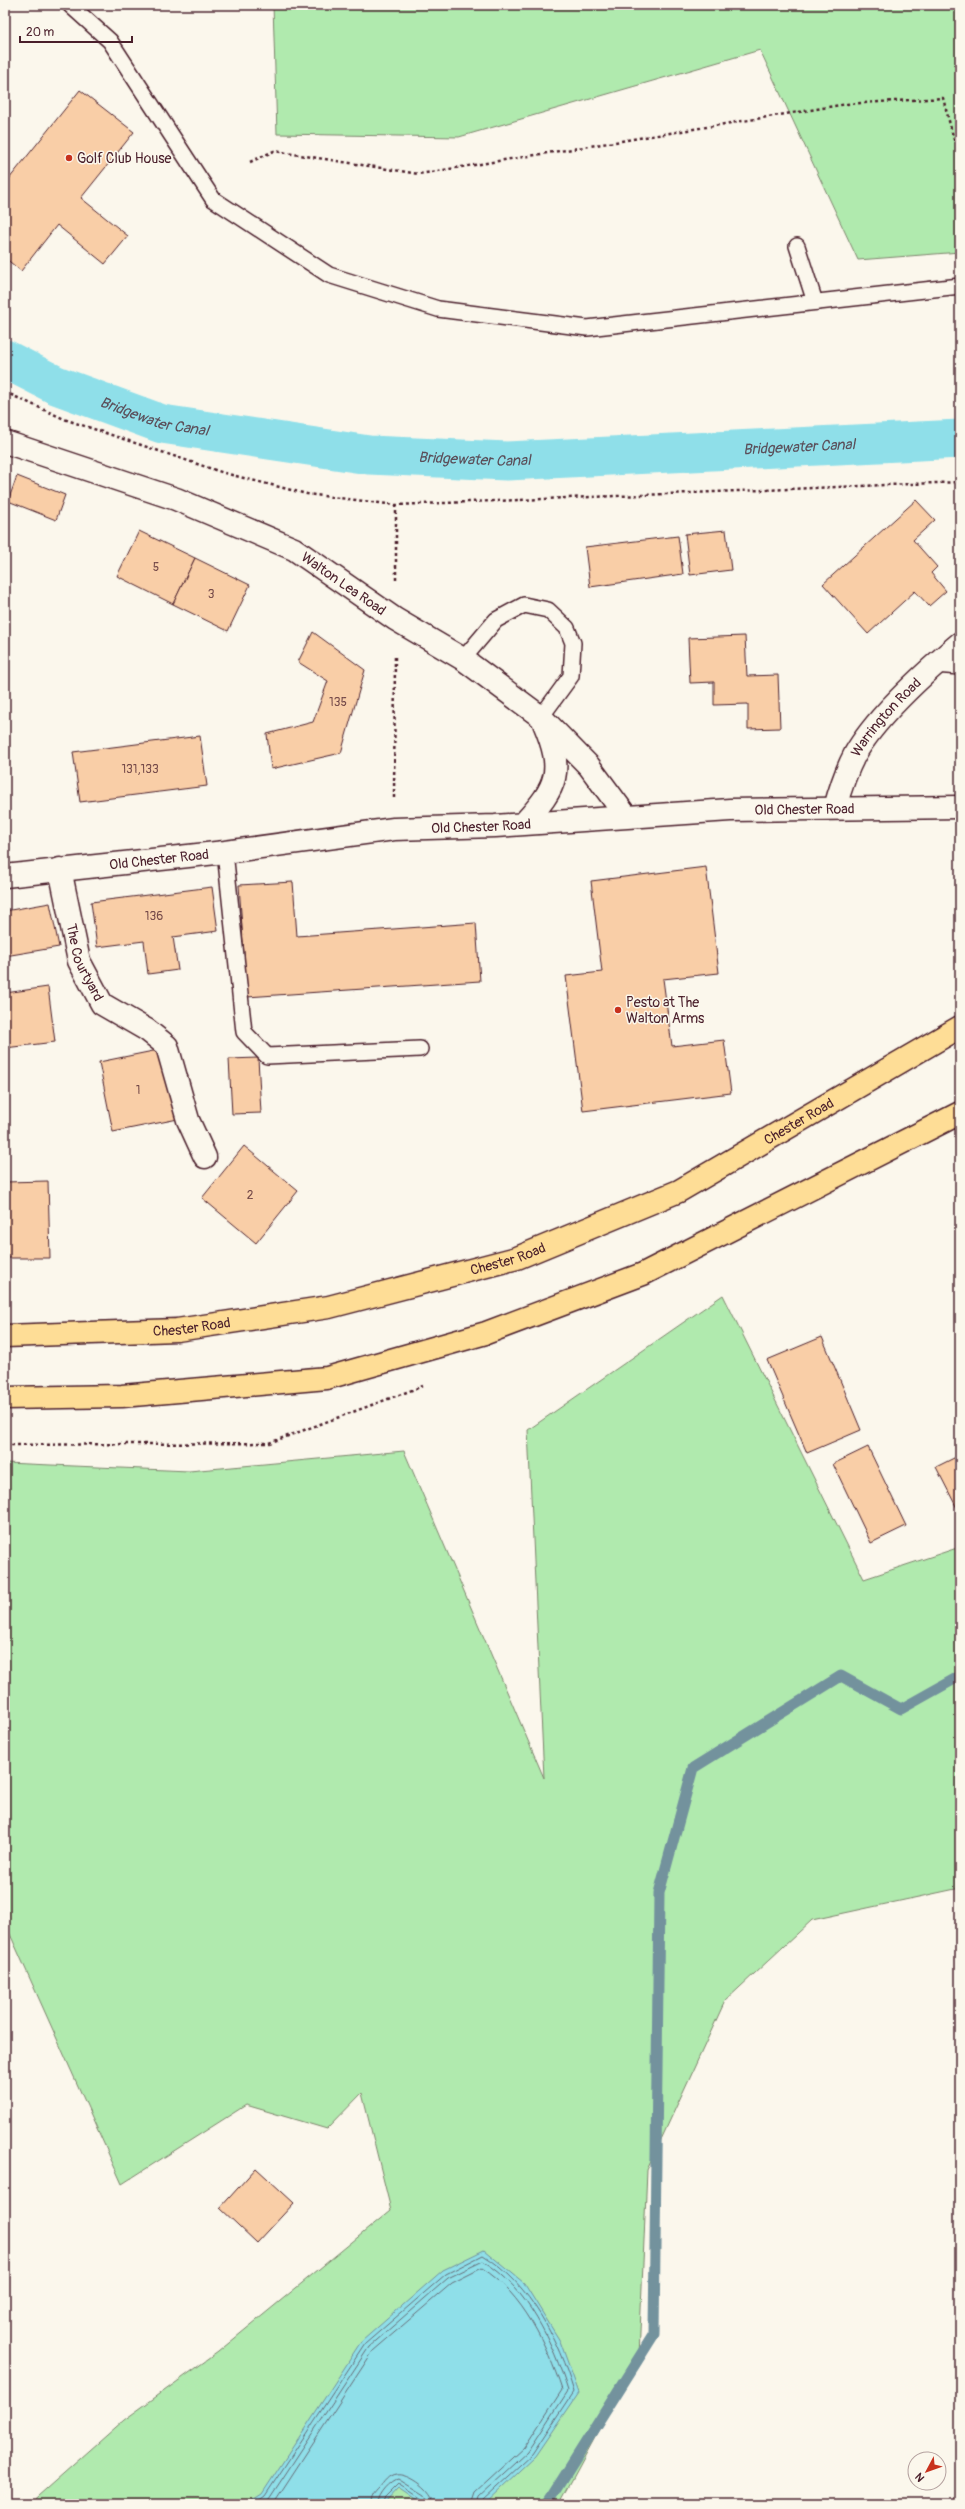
<svg xmlns="http://www.w3.org/2000/svg" width="965" height="2509" viewBox="0 0 965 2509" font-family="Pangolin,sans-serif">
<style>
.green{fill:#b0eaae;stroke:#7d846c}
.water{fill:#8fdfe9;stroke:#73929d}
.lines{fill:none;stroke-linecap:round;stroke-linejoin:round}
.shore{stroke:#666c77;stroke-width:1}
.stream{stroke:#73929d;stroke-width:11}
.canal{stroke:#8fdfe9;stroke-width:39}
.building{fill:#f9cea7;stroke:#4a1f2b}
.lane-casing{stroke:#4a1f2b;stroke-width:18}
.street-casing{stroke:#4a1f2b;stroke-width:25}
.secondary-casing{stroke:#4a1f2b;stroke-width:25}
.highway-casing{stroke:#4a1f2b;stroke-width:25}
.path{stroke:#4a1f2b;stroke-width:2.5;stroke-dasharray:3 3;stroke-linecap:butt}
.lane{stroke:#fbf7ec;stroke-width:15}
.street{stroke:#fbf7ec;stroke-width:22}
.secondary{stroke:#fbf7ec;stroke-width:22}
.highway{stroke:#fedd96;stroke-width:22}
.poi-dot{fill:#c8321e;stroke:#fbf7ec;stroke-width:1.5}
.labels{text-anchor:middle;dominant-baseline:central;stroke-width:3;stroke-linejoin:round;paint-order:stroke}
.number-label{font-size:12px;fill:#764b4a}
.poi-label{font-size:14px;fill:#4a1f2b;stroke:#fbf7ec;text-anchor:start}
.street-label{font-size:14px;fill:#4a1f2b;stroke:#fbf7ec}
.water-label{font-size:15px;font-style:italic;fill:#5b4f5a;stroke:#fbf7ec}
</style>
<rect width="100%" height="100%" fill="#fbf7ec"/>
<filter id="ink" filterUnits="userSpaceOnUse"><feTurbulence type="fractalNoise" baseFrequency=".025" numOctaves="2"/><feDisplacementMap in="SourceGraphic" scale="8" xChannelSelector="R" yChannelSelector="G"/><feConvolveMatrix kernelMatrix="1 2 1 2 8 2 1 2 1" color-interpolation-filters="sRGB"/></filter>
<g filter="url(#ink)">
<g class="green">
<path d="M 273,5 L 960,5 L 960,252 L 858,260 L 760,50 L 459,137 L 277,134 Z"/>
<path d="M 5,809 L 10,850 L 5,851 Z"/>
<path d="M 723,1295 L 864,1579 L 960,1547 L 960,1888 L 812,1920 L 725,2001 L 647,2170 L 639,2356 L 559,2504 L 29,2504 L 124,2420 L 218,2352 L 391,2210 L 362,2093 L 327,2129 L 246,2105 L 122,2184 L 5,1923 L 5,1463 L 189,1471 L 404,1451 L 544,1778 L 528,1430 Z"/>
</g>
<path class="water" d="M 484,2250 L 524,2283 L 560,2341 L 579,2393 L 536,2456 L 485,2504 L 423,2504 L 399,2488 L 384,2504 L 246,2504 L 262,2494 L 362,2341 L 443,2270 Z"/>
<g class="lines">
<g class="shore">
<path d="M 254,2504 L 265,2496 L 365,2344 L 446,2274 L 483,2255 C 531,2284 558,2340 574,2392 L 533,2454 L 484,2499 L 483,2504"/>
<path d="M 263,2504 L 269,2499 L 369,2347 L 448,2278 L 483,2261 C 528,2288 553,2343 568,2391 L 529,2451 L 480,2496 L 478,2504"/>
<path d="M 273,2504 L 373,2351 L 452,2283 L 482,2268 C 523,2294 547,2345 562,2390 L 525,2447 L 476,2492 L 472,2504"/>
<path d="M 371,2504 C 371,2497 374,2493 379,2488 C 384,2482 388,2475 396,2474 C 409,2471 435,2491 435,2504"/>
<path d="M 377,2504 C 377,2495 390,2481 399,2479 L 425,2495 L 429,2504"/>
<path d="M 382,2504 L 383,2500 L 399,2484 L 422,2499 L 424,2504"/>
</g>
<path class="stream" d="M 547,2504 L 654,2334 L 659,1893 L 693,1768 L 841,1676 L 901,1709 L 960,1676"/>
<path class="canal" id="s1" d="M 5,359 L 56,385 L 162,424 L 369,455 L 507,461 L 960,439"/>
</g>
<g class="building">
<path d="M 80,90 L 134,132 L 81,198 L 128,236 L 105,264 L 57,225 L 21,271 L 5,258 L 5,184 Z"/>
<path d="M 17,476 L 65,495 L 56,520 L 8,501 Z"/>
<path d="M 916,500 L 935,520 L 913,540 L 937,567 L 931,573 L 946,591 L 929,606 L 915,591 L 868,634 L 823,584 Z"/>
<path d="M 726,530 L 731,570 L 690,575 L 685,534 Z"/>
<path d="M 139,531 L 195,558 L 173,604 L 117,576 Z"/>
<path d="M 678,536 L 683,574 L 590,587 L 585,547 Z"/>
<path d="M 195,558 L 250,585 L 228,631 L 173,604 Z"/>
<path d="M 313,632 L 365,670 L 341,753 L 271,769 L 267,734 L 313,722 L 328,681 L 298,662 Z"/>
<path d="M 745,636 L 747,676 L 778,675 L 780,728 L 748,729 L 748,704 L 714,705 L 714,682 L 690,683 L 688,638 Z"/>
<path d="M 200,736 L 207,786 L 80,802 L 73,752 Z"/>
<path d="M 706,867 L 719,973 L 663,979 L 672,1046 L 724,1040 L 731,1093 L 583,1111 L 566,976 L 602,972 L 591,881 Z"/>
<path d="M 293,882 L 297,936 L 476,923 L 480,981 L 247,997 L 239,885 Z"/>
<path d="M 212,887 L 218,931 L 173,937 L 178,970 L 148,974 L 144,941 L 97,947 L 91,902 Z"/>
<path d="M 50,903 L 59,947 L 5,956 L 5,911 Z"/>
<path d="M 48,987 L 55,1042 L 5,1048 L 5,993 Z"/>
<path d="M 163,1049 L 178,1119 L 113,1132 L 99,1062 Z"/>
<path d="M 258,1058 L 261,1113 L 232,1114 L 229,1059 Z"/>
<path d="M 244,1146 L 298,1191 L 256,1243 L 202,1198 Z"/>
<path d="M 48,1181 L 50,1258 L 5,1258 L 5,1182 Z"/>
<path d="M 822,1337 L 861,1430 L 807,1453 L 767,1360 Z"/>
<path d="M 868,1447 L 906,1526 L 871,1543 L 833,1464 Z"/>
<path d="M 960,1455 L 960,1514 L 936,1467 Z"/>
<path d="M 256,2168 L 294,2203 L 257,2243 L 220,2208 Z"/>
</g>
<g class="lines">
<g class="lane-casing">
<g id="lane">
<path d="M 70,5 L 110,41 L 213,199 L 329,275 L 438,309 L 587,328 L 960,286"/>
<path d="M 797,246 L 815,302"/>
<path d="M 463,659 L 496,620 L 524,605 L 548,610 L 567,628 L 573,643 L 571,676 L 541,717"/>
<path d="M 934,665 L 960,667"/>
<path d="M 225,852 L 244,1032 L 267,1056 L 420,1049"/>
</g>
</g>
<g class="street-casing">
<g id="street">
<path id="s2" d="M 5,442 L 176,499 L 294,549 L 395,619 L 463,659 L 541,717 L 589,766 L 626,816"/>
<path d="M 524,823 C 558,786 564,771 544,723"/>
<path id="s3" d="M 60,869 L 79,961 L 102,1004 L 147,1030 L 167,1046 L 188,1120 L 205,1157"/>
</g>
</g>
<g class="secondary-casing">
<g id="secondary">
<path id="s4" d="M 835,808 C 840,789 846,771 855,754 C 876,717 928,670 960,643"/>
<path id="s5" d="M 5,876 L 225,852 L 394,829 L 495,826 L 730,810 L 960,807"/>
</g>
</g>
<g class="highway-casing">
<g id="highway">
<path id="s6" d="M 5,1336 L 177,1330 L 329,1307 L 517,1258 L 679,1191 L 960,1027"/>
<path d="M 5,1398 L 122,1396 L 327,1378 L 486,1333 L 643,1274 L 960,1113"/>
</g>
</g>
<g class="path">
<path d="M 250,162 L 274,151 L 419,174 L 847,104 L 943,98 L 954,140 L 960,137"/>
<path d="M 5,392 L 64,419 L 224,473 L 307,494 L 396,505 L 960,482"/>
<path d="M 396,580 L 396,505"/>
<path d="M 394,798 L 395,655"/>
<path d="M 5,1445 L 269,1443 L 423,1386"/>
</g>
<use href="#lane" class="lane"/>
<use href="#street" class="street"/>
<use href="#secondary" class="secondary"/>
<use href="#highway" class="highway"/>
</g>
</g>
<g class="poi-dot">
<circle cx="69" cy="158" r="4"/>
<circle cx="618" cy="1010" r="4"/>
</g>
<g class="labels">
<g class="number-label">
<text x="156" y="567">5</text>
<text x="211" y="594">3</text>
<text x="338" y="702">135</text>
<text x="140" y="769">131,133</text>
<text x="154" y="916">136</text>
<text x="138" y="1090">1</text>
<text x="250" y="1195">2</text>
</g>
<g class="poi-label">
<text x="77" y="158">Golf Club House</text>
<text x="626" y="1002">Pesto at The<tspan x="626" dy="16">Walton Arms</tspan></text>
</g>
<g class="street-label">
<text stroke="none"><textPath href="#s2" startOffset="369">Walton Lea Road</textPath></text>
<text stroke="none"><textPath href="#s4" startOffset="106">Warrington Road</textPath></text>
<text stroke="none"><textPath href="#s5" startOffset="803">Old Chester Road</textPath></text>
<text stroke="none"><textPath href="#s5" startOffset="479">Old Chester Road</textPath></text>
<text stroke="none"><textPath href="#s5" startOffset="155">Old Chester Road</textPath></text>
<text stroke="none"><textPath href="#s3" startOffset="97">The Courtyard</textPath></text>
<text stroke="none"><textPath href="#s6" startOffset="834">Chester Road</textPath></text>
<text stroke="none"><textPath href="#s6" startOffset="511">Chester Road</textPath></text>
<text stroke="none"><textPath href="#s6" startOffset="187">Chester Road</textPath></text>
</g>
<g class="water-label">
<text stroke="none"><textPath href="#s1" startOffset="161">Bridgewater Canal</textPath></text>
<text stroke="none"><textPath href="#s1" startOffset="810">Bridgewater Canal</textPath></text>
<text stroke="none"><textPath href="#s1" startOffset="485">Bridgewater Canal</textPath></text>
</g>
</g>
<rect width="965" height="2509" fill="none" stroke="#fbf7ec" stroke-width="20"/>
<rect x="10" y="10" width="945" height="2489" fill="none" stroke="#4a1f2b" stroke-width="1.5" filter="url(#ink)"/>
<g transform="translate(927 2471) rotate(229)"><circle r="19" fill="#fbf7ec" stroke="#b4a19f"/>
<path d="M0-3L7 15L0 10L-7 15Z" fill="#c8321e"/>
<text y="-6" font-size="11" font-weight="bold" text-anchor="middle" fill="#4a1f2b">N</text>
</g>
<path d="M20 36v6h112v-6" fill="none" stroke="#4a1f2b" stroke-width="2"/>
<text x="26" y="36" font-size="12" fill="#4a1f2b" stroke="#fbf7ec" stroke-width="3" paint-order="stroke">20 m</text>
</svg>
